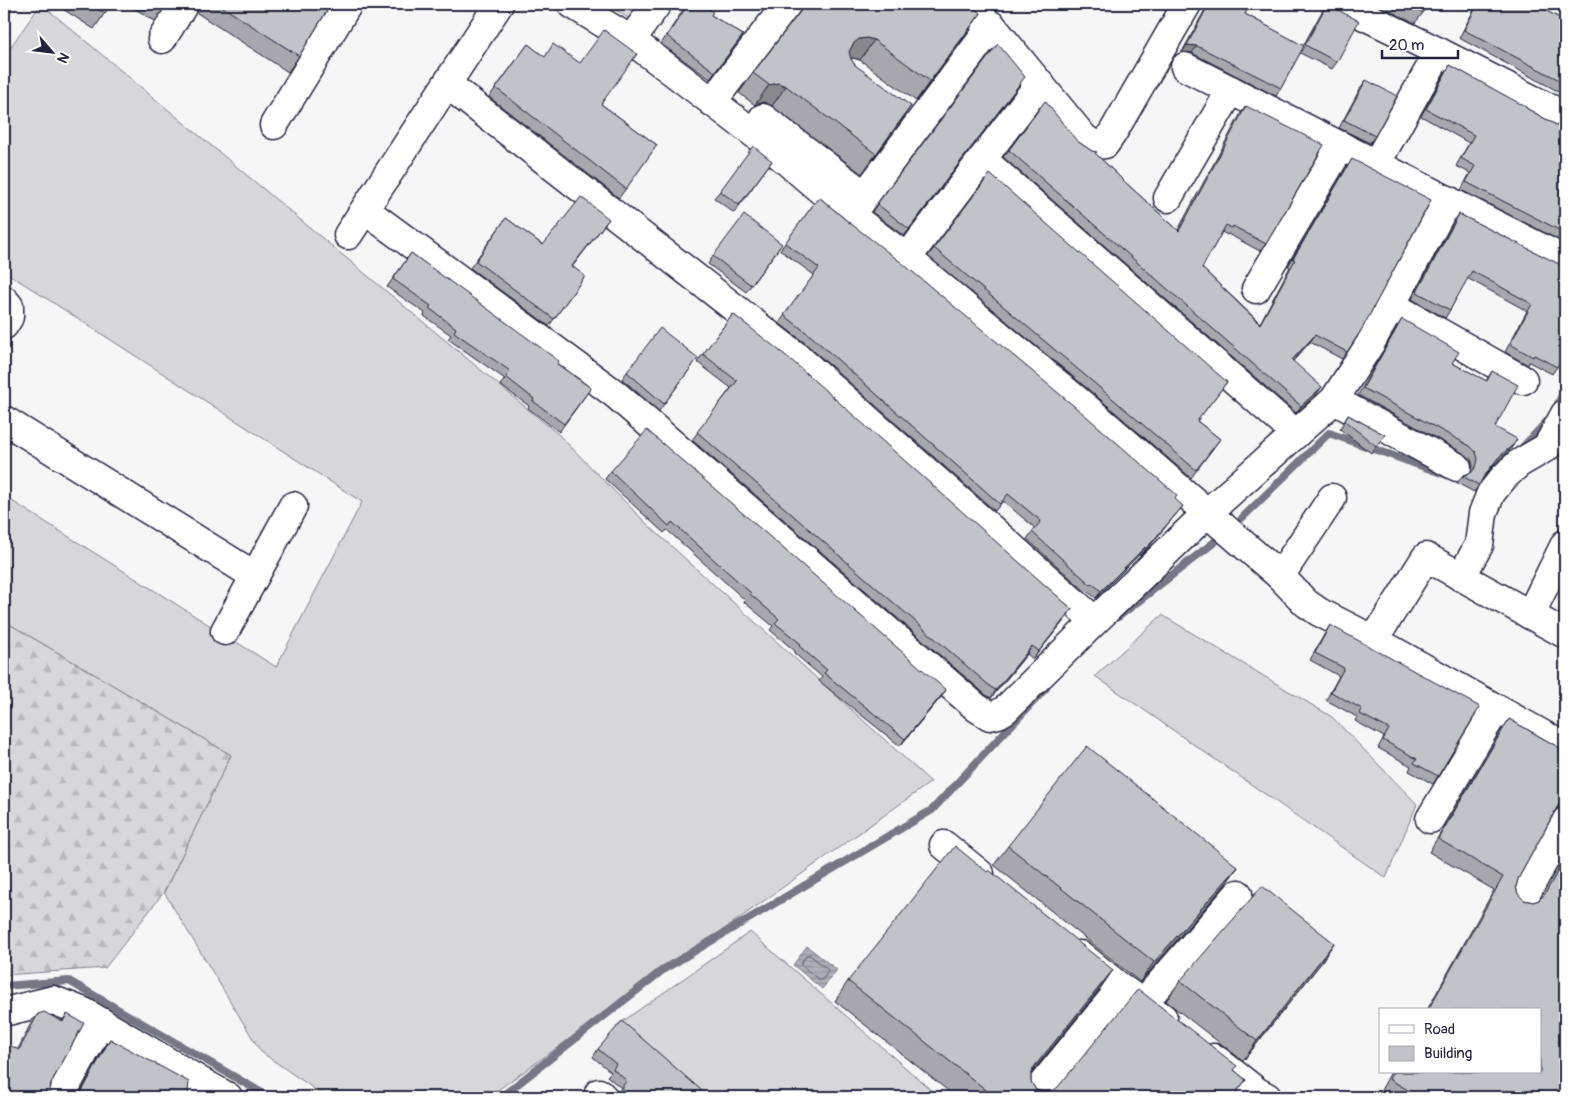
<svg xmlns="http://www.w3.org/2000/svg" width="1569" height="1101" viewBox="0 0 1569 1101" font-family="Pangolin,sans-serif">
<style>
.grass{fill:#d7d7db;stroke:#7c7c8b}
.forest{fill:url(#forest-firs);stroke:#7c7c8b}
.water{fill:url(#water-rules);stroke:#767685}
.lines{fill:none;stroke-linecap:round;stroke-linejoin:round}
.shore{stroke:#5a5a6d;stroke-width:1}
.stream{stroke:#767685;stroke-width:8}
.minor-casing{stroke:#22223b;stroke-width:31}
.minor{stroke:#fff;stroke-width:28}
.wall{fill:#a7a7ad;stroke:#22223b}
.shaded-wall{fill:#88888d;stroke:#22223b}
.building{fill:#c2c2c9;stroke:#22223b}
</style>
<defs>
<pattern id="forest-firs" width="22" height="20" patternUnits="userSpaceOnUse" patternTransform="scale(1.25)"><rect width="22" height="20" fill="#d7d7db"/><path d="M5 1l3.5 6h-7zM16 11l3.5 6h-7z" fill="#b8b8bd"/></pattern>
<pattern id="water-rules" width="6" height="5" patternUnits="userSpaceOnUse" patternTransform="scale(1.25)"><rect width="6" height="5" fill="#aeaeb7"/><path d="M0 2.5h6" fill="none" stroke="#8d8d96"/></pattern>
</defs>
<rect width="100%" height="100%" fill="#f6f6f7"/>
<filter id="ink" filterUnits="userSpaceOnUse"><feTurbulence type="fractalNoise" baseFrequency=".02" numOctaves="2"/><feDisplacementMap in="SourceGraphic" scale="10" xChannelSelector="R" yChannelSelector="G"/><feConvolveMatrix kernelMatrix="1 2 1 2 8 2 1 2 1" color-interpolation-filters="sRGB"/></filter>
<g filter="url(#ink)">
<g class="grass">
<path d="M 41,4 L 559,435 L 647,524 L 931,782 L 488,1097 L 326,1097 L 261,1052 L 164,892 L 231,755 L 4,621 L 4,496 L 276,667 L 362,502 L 4,271 L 4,56 Z"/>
<path d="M 607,4 L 650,4 L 637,24 Z"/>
<path d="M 1162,615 L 1332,717 L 1417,804 L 1386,878 L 1095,676 Z"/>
<path d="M 750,932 L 939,1097 L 704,1097 L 616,1026 Z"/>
</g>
<path class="forest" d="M 4,621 L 231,755 L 164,892 L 105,968 L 4,975 Z"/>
<path class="water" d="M 807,946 L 837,970 L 822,989 L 793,965 Z"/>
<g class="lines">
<path class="shore" d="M 807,955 L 810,955 L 828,970 L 828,972 L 822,980 L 819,980 L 801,965 L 801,963 Z"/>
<g class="stream">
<path d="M 1521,449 L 1552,416 L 1565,389"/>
<path d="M 1242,518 L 1329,433 L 1447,475"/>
<path d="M 1118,617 L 1217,540"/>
<path d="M 4,986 L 69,981 L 269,1097"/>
<path d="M 501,1097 L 664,969 L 932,810 L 1046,688"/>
</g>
<g class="minor-casing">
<g id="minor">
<path d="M 572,4 L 631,40 L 756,135 L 850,215 L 907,258 L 1091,412 L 1280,576 L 1306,603 L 1319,612 L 1374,640 L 1565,747"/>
<path d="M 959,4 L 992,26 L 1084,138 L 1095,145 L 1105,144 L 1112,134 L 1187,4"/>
<path d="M 1340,4 L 1439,52 L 1565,116"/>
<path d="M 162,39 L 184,4"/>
<path d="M 631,40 L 657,4"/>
<path d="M 1185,67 L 1565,260"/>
<path d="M 447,84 L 795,355 L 1095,621"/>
<path d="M 712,102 L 787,4"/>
<path d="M 763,118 L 864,195"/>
<path d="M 274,125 L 348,4"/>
<path d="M 982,159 L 1296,434"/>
<path d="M 1376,164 L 1439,52"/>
<path d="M 1168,198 L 1231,90"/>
<path d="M 365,210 L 615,394 L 977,708 L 990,716 L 998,714 L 1005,710 L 1095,621 L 1207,513 L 1334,400 L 1370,344 L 1448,200"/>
<path d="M 850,215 L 992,26"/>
<path d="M 348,235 L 499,4"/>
<path d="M 907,258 L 1040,83"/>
<path d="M 1256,289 L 1341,146"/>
<path d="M 4,300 L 9,306 L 9,317 L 4,325"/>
<path d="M 1391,305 L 1523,380"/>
<path d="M 1334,400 L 1457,467"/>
<path d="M 4,420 L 255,576"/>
<path d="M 1280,576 L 1332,498"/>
<path d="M 1461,577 L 1479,545 L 1483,513 L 1491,493 L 1504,477 L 1518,464 L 1547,447 L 1565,414"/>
<path d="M 1530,615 L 1565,544"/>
<path d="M 225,631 L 293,506"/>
<path d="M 1374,640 L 1426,557 L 1565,634"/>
<path d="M 1430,819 L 1496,709"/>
<path d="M 944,845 L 980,874"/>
<path d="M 1523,899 L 1565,822"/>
<path d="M 1080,955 L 1121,988 L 1163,1018"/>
<path d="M 1143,1003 L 1238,894"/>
<path d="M 4,1012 L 53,1000 L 84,1012 L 205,1084 L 198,1097"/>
<path d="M 1214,1058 L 1256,1091 L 1267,1097"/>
<path d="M 205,1084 L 228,1097"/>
<path d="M 599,1093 L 603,1097"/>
<path d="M 60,1097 L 101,1022"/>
<path d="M 1032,1097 L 1121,988"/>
</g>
</g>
<use href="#minor" class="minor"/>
</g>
<g class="wall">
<path d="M 55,4 L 111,4 L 94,29 Z"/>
<path d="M 127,4 L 167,4 L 155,21 Z"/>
<path d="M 199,4 L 331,4 L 299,56 L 288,72 L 197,13 Z"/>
<path d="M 687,4 L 711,15 L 743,35 L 710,79 L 661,44 Z"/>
<path d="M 1208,4 L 1250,4 L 1245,14 L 1303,46 L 1325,6 L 1326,4 L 1332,4 L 1337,62 L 1332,69 L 1300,53 L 1281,88 L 1276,96 L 1192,53 L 1182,52 Z"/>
<path d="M 1375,4 L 1427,4 L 1423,13 L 1415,23 Z"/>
<path d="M 1477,4 L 1534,4 L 1565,21 L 1565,95 L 1459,38 Z"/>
<path d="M 818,7 L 967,33 L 916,101 L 860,60 L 853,58 L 850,58 L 898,126 L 862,174 L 772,106 L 764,102 L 755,105 L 739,93 L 753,73 Z"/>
<path d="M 528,44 L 601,104 L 657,145 L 619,198 L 489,97 Z"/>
<path d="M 1450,65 L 1565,130 L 1565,243 L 1461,190 L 1470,173 L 1456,166 L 1469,143 L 1421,116 L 1445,73 Z"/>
<path d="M 1366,80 L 1375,136 L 1370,143 L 1339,128 L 1361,87 Z"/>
<path d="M 1020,84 L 904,236 L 872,212 L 877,204 Z"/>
<path d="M 1246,106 L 1266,244 L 1260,251 L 1228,234 L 1227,235 L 1222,232 L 1202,268 L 1260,323 L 1290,267 L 1288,266 L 1352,159 L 1347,352 L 1342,359 L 1310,342 L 1293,361 L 1316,395 L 1296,413 L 1003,157 L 1009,150 L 1077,141 L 1095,153 L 1126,183 L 1178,230 L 1241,113 Z"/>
<path d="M 772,161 L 734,213 L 714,198 L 720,191 Z"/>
<path d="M 819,197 L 1175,499 L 1177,513 L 1147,549 L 1140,556 L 1139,555 L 1096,598 L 1087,591 L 1086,592 L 1027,539 L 1035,528 L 1003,501 L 995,511 L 805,343 L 779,323 L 814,275 L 780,250 Z"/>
<path d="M 1459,214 L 1564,267 L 1557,367 L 1552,374 L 1529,362 L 1528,365 L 1505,352 L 1527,311 L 1467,278 L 1450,310 L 1445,318 L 1412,299 L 1454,221 Z"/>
<path d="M 506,218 L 543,245 L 609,219 L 572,267 L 585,276 L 549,326 L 470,268 Z"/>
<path d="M 934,248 L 1227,382 L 1197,421 L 1220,439 L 1191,478 L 1101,400 L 928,256 Z"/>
<path d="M 777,251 L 746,292 L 708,264 L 713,256 Z"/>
<path d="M 411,253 L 591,388 L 559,432 L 528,408 L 529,406 L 500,385 L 505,379 L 448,339 L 451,335 L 424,316 L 425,313 L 387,287 Z"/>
<path d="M 733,314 L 1072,609 L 1033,659 L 1027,654 L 991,698 L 986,695 L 692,440 L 731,388 L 697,362 Z"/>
<path d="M 1402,319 L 1452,363 L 1486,381 L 1492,371 L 1495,427 L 1514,444 L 1509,451 L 1493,466 L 1483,479 L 1479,485 L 1474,492 L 1457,483 L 1462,476 L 1471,472 L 1473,466 L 1471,459 L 1465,454 L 1358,395 L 1397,327 Z"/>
<path d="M 693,365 L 659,411 L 622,379 L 627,372 Z"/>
<path d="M 1348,415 L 1385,435 L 1371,453 L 1340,429 Z"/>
<path d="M 611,471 L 941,697 L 900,746 L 819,681 L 822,677 L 794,653 L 795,651 L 770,630 L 773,626 L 744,602 L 745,600 L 667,530 L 664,533 L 605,479 Z"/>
<path d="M 1330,625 L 1438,776 L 1433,784 L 1409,771 L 1411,766 L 1378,748 L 1384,737 L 1355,721 L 1357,717 L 1326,700 L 1339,676 L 1310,660 L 1325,633 Z"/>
<path d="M 1509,719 L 1565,751 L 1565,807 L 1557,808 L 1556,810 L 1518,879 L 1516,887 L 1518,894 L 1524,900 L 1533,902 L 1539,900 L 1565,854 L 1565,1097 L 1390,1097 L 1380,1092 L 1391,1072 L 1540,1072 L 1540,1010 L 1427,1010 L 1494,890 L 1429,852 L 1501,732 Z"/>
<path d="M 1008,846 L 1238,867 L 1224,886 L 1140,982 L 994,865 Z"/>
<path d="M 1321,963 L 1243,1061 L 1166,1001 L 1180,981 Z"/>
<path d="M 1113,970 L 1099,990 L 1031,1074 L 1031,1082 L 1036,1090 L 1043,1092 L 1234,1070 L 1246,1080 L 1233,1097 L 956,1097 L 835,1001 L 848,981 Z"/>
<path d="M 38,1014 L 62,1021 L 67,1014 L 50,1090 L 18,1049 L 32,1021 Z"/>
<path d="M 110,1039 L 188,1091 L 190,1097 L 78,1097 L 105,1047 Z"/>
<path d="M 598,1049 L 709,1097 L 618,1097 L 618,1092 L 621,1088 L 607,1076 L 611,1072 L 593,1057 Z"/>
</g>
<g class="shaded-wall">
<path d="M 981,13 L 967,33 L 916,101 L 930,81 Z"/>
<path d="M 867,38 L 874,40 L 860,60 L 853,58 L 845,59 L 853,44 L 859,39 Z"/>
<path d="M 1187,45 L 1197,46 L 1192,53 L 1182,52 Z"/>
<path d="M 778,83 L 786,86 L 772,106 L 764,102 L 755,105 L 769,85 Z"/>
<path d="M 911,106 L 898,126 L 862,174 L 876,154 Z"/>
<path d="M 1315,335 L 1310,342 L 1287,368 L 1292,360 Z"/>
<path d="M 1322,387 L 1316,395 L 1296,413 L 1301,406 Z"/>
<path d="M 1514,444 L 1509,451 L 1493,466 L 1479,483 L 1498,458 Z"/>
<path d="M 1183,506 L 1177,513 L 1147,549 L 1140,556 L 1146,548 Z"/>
<path d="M 1145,547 L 1139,555 L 1096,598 L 1101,591 Z"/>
<path d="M 1072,609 L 1067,617 L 1033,659 L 1039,651 Z"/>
<path d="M 1032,646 L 1027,654 L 991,698 L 996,690 Z"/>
<path d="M 946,690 L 941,697 L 900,746 L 905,739 Z"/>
<path d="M 1565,797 L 1565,807 L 1557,808 L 1551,815 L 1560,802 Z"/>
<path d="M 1238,867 L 1224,886 L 1140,982 L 1154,962 Z"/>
<path d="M 1334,943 L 1321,963 L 1243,1061 L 1257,1041 Z"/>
<path d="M 1113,970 L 1099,990 L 1020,1087 L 1034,1067 Z"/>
</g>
<g class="building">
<path d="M 4,4 L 14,4 L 4,20 Z"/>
<path d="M 90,4 L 111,4 L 105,13 Z"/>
<path d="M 218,4 L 331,4 L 299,56 Z"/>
<path d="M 688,4 L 701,4 L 713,12 L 711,15 L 743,35 L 715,72 L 667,36 Z"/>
<path d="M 806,4 L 814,4 L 818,7 L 820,4 L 968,4 L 981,13 L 930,81 L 874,40 L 867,38 L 859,39 L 853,44 L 849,52 L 851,59 L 855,65 L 911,106 L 876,154 L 786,86 L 778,83 L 769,85 L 753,73 Z"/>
<path d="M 1209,4 L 1250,4 L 1245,14 L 1304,46 L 1281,88 L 1197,46 L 1187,45 Z"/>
<path d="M 1327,4 L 1332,4 L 1333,6 L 1338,10 L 1359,21 L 1337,62 L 1305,45 Z"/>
<path d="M 1405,4 L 1427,4 L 1423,13 Z"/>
<path d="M 1478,4 L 1534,4 L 1565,21 L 1565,83 L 1464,30 Z"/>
<path d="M 604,30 L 637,54 L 601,104 L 657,145 L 626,189 L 496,88 L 528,44 L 545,57 L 553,44 L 580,63 Z"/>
<path d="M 998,44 L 1025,77 L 909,229 L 877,204 Z"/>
<path d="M 1450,65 L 1526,107 L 1526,108 L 1565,130 L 1565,233 L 1466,182 L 1475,166 L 1461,158 L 1474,135 L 1426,109 Z"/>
<path d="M 1366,80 L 1397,96 L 1375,136 L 1344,120 Z"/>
<path d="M 1045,101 L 1077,141 L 1092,151 L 1097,152 L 1095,153 L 1126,183 L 1179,231 L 1246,106 L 1324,145 L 1266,244 L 1233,226 L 1232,228 L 1226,225 L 1202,268 L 1260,324 L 1295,260 L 1293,259 L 1352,159 L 1431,200 L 1362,329 L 1347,352 L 1315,335 L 1292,360 L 1322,387 L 1301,406 L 1009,150 Z"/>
<path d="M 753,146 L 772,161 L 739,205 L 720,191 Z"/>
<path d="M 990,174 L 1227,382 L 1197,421 L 1220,439 L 1196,470 L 1106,393 L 934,248 Z"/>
<path d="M 581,197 L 609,219 L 572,266 L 585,276 L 554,319 L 476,261 L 506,218 L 543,245 Z"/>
<path d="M 819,197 L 846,220 L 902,263 L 1086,416 L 1177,495 L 1175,499 L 1183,506 L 1152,542 L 1146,548 L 1145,547 L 1101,591 L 1092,583 L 1091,585 L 1032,532 L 1041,521 L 1008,494 L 1000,504 L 811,336 L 784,315 L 819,268 L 785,243 Z"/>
<path d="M 1459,214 L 1565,267 L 1565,351 L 1557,367 L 1534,355 L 1533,357 L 1510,344 L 1532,304 L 1472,271 L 1450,310 L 1417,292 Z"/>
<path d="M 744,215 L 782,244 L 751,285 L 713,256 Z"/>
<path d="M 411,253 L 559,361 L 557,364 L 591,388 L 564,424 L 533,401 L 534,399 L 506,377 L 510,371 L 454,332 L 456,328 L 429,308 L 431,306 L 393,279 Z"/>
<path d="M 733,314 L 790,359 L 1072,609 L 1039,651 L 1032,646 L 996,690 L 992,688 L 697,432 L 737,381 L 703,354 Z"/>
<path d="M 1402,319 L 1459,352 L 1452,363 L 1487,381 L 1492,371 L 1518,385 L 1495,427 L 1517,439 L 1514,444 L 1498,458 L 1484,476 L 1479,485 L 1462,476 L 1471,473 L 1476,467 L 1478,459 L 1476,452 L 1470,446 L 1363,388 Z"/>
<path d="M 660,328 L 698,358 L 664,404 L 627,372 Z"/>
<path d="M 1348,415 L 1385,435 L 1376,446 L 1345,421 Z"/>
<path d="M 647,430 L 946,690 L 905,739 L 824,673 L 827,670 L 799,646 L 801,644 L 775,623 L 779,619 L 750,594 L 751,593 L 672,522 L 669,526 L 611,471 Z"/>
<path d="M 1330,625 L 1480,707 L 1438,776 L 1414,763 L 1417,759 L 1383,740 L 1389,729 L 1360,714 L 1362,709 L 1331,692 L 1344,668 L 1315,653 Z"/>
<path d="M 1509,719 L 1565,751 L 1565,797 L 1560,802 L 1518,879 L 1516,887 L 1518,894 L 1524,900 L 1533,902 L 1539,900 L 1545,894 L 1565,858 L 1565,1097 L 1420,1097 L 1389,1079 L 1393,1072 L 1540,1072 L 1540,1010 L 1428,1010 L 1503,877 L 1438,839 Z"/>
<path d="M 1087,746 L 1238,867 L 1154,962 L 1008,846 Z"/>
<path d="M 955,846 L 987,872 L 989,870 L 1113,970 L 1034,1067 L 1031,1074 L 1031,1082 L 1036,1090 L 1043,1092 L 1051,1092 L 1058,1087 L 1138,989 L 1237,1066 L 1234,1070 L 1246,1080 L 1232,1097 L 995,1097 L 848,981 Z"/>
<path d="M 1262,886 L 1334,943 L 1257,1041 L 1180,981 Z"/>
<path d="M 44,1012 L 63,1022 L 67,1014 L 84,1023 L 51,1083 L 50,1090 L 52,1097 L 4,1097 L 4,1042 L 19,1050 L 38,1014 Z"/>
<path d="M 622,1021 L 709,1097 L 621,1097 L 623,1094 L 623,1085 L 627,1081 L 613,1069 L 616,1064 L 598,1049 Z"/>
<path d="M 110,1039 L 189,1082 L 188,1091 L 190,1097 L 79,1097 Z"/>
</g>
</g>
<rect width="1569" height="1101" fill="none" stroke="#fff" stroke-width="20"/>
<rect x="10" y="10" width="1549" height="1081" fill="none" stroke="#22223b" stroke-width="2" filter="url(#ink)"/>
<rect x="1379" y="1008" width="162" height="65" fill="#ffffff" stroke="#a7a7b1"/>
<rect x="1389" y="1025" width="25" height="8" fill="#ffffff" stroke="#a7a7b1"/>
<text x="1424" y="1034" font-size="15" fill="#22223b">Road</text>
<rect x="1389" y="1046" width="25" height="15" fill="#c2c2c9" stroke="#a7a7b1"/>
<text x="1424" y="1058" font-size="15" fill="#22223b">Building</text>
<g transform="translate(52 52) rotate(118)" stroke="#ffffff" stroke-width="4" paint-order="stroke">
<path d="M0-4L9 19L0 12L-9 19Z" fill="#22223b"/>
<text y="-8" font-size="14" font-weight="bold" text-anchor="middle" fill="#22223b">N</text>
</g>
<path d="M1382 50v8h76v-8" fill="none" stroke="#22223b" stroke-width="2.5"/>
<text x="1389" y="50" font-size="15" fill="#22223b" stroke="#ffffff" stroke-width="4" paint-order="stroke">20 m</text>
</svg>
